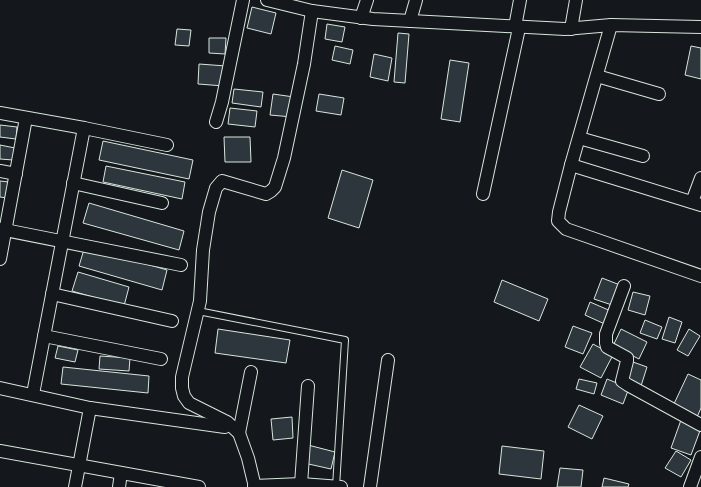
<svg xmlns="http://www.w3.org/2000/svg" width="701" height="487" viewBox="0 0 701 487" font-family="Mulish,sans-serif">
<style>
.building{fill:#2c363c;stroke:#d8e6dc}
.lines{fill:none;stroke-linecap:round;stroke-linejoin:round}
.service-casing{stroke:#d8e6dc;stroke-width:8}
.minor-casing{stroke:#d8e6dc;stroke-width:14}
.service{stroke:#14181c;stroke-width:6}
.minor{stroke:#14181c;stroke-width:12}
</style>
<rect width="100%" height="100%" fill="#14181c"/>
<g class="building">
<path d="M 252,7 L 276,13 L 271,34 L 247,28 Z"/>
<path d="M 327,24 L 345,27 L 342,42 L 325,39 Z"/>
<path d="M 177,29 L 191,30 L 189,46 L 175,45 Z"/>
<path d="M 398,33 L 409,34 L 405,83 L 394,82 Z"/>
<path d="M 209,38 L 226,38 L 225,54 L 209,53 Z"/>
<path d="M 335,46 L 353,50 L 350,64 L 332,60 Z"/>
<path d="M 691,46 L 701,48 L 701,79 L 685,75 Z"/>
<path d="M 374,54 L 392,58 L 388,81 L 370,77 Z"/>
<path d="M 450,60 L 469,63 L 460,122 L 441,119 Z"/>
<path d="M 199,64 L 226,66 L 224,86 L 198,84 Z"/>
<path d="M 234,89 L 263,92 L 261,107 L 232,103 Z"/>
<path d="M 273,94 L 294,97 L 292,117 L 270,115 Z"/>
<path d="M 319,94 L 344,98 L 341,115 L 316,111 Z"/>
<path d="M 230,108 L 257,111 L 255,127 L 228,124 Z"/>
<path d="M 0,125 L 17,127 L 16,139 L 0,137 Z"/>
<path d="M 224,137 L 250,137 L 251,162 L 225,162 Z"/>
<path d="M 103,141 L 193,160 L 189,179 L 99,160 Z"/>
<path d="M 0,145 L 15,148 L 13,160 L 0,159 Z"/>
<path d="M 106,166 L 185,182 L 182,199 L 103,182 Z"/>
<path d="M 342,170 L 373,180 L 359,228 L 328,218 Z"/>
<path d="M 0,181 L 9,182 L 7,198 L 0,197 Z"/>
<path d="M 89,203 L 184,231 L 179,250 L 83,223 Z"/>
<path d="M 85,246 L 167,270 L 162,290 L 79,266 Z"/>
<path d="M 78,272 L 129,287 L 124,306 L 72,291 Z"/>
<path d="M 602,278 L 620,285 L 612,305 L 594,299 Z"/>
<path d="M 502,280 L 548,299 L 539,321 L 494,302 Z"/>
<path d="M 633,292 L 650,296 L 645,315 L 628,310 Z"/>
<path d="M 590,302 L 613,312 L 607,325 L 585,315 Z"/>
<path d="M 669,317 L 682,322 L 675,343 L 662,339 Z"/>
<path d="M 645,320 L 662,327 L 657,339 L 640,333 Z"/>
<path d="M 573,326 L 592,333 L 583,354 L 565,347 Z"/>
<path d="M 218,329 L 290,340 L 286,363 L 215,353 Z"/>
<path d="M 621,329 L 647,342 L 639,359 L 613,346 Z"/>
<path d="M 689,329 L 700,336 L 688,356 L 677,350 Z"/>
<path d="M 593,344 L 613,355 L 601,378 L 580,367 Z"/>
<path d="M 58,346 L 78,350 L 75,362 L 55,358 Z"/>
<path d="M 100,356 L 130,358 L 129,371 L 99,369 Z"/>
<path d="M 633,362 L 647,367 L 641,386 L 626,382 Z"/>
<path d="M 63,367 L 149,376 L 148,393 L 61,384 Z"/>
<path d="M 688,374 L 701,380 L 701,408 L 697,417 L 673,406 Z"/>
<path d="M 579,379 L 597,383 L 594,394 L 576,389 Z"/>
<path d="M 607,379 L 629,388 L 623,404 L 601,395 Z"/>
<path d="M 579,405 L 603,416 L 592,439 L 568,427 Z"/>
<path d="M 292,417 L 293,438 L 273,440 L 271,419 Z"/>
<path d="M 681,420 L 701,428 L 691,455 L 671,448 Z"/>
<path d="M 308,445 L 335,452 L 331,469 L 304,463 Z"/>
<path d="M 502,446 L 544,451 L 541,479 L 499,474 Z"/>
<path d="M 676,451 L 691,460 L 681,477 L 665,468 Z"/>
<path d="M 560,468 L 583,470 L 581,487 L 557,487 Z"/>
<path d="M 604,478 L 629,484 L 628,487 L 602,487 Z"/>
</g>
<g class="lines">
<g class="service-casing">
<path id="service" d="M 198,311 L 345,340 L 336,487"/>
</g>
<g class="minor-casing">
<g id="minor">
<path d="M 267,0 L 312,11 L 373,19 L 565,29 L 611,25 L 701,27"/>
<path d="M 361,18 L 367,0"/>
<path d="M 410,21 L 416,0"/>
<path d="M 611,25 L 571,165 L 559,212 L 558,221 L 566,229 L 701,276"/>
<path d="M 515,27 L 520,0"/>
<path d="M 571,29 L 576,0"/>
<path d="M 597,76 L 659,94"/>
<path d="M 0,113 L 84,128 L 167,145"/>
<path d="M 216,122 L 222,102 L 243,0"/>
<path d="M 579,138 L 643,156"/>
<path d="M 571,165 L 701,205"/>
<path d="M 0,171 L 16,174"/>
<path d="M 73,183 L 162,203"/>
<path d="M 483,194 L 519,28"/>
<path d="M 692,202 L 701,178"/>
<path d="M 0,229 L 181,265"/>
<path d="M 0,259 L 26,118"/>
<path d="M 624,286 L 606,334 L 606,343 L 607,347 L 627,358 L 627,361 L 622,381 L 628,385 L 701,425"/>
<path d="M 52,294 L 172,321"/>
<path d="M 44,336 L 161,359"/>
<path d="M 0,388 L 90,408 L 225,427"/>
<path d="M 33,394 L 84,128"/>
<path d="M 239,433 L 251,372"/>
<path d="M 0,451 L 199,487"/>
<path d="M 301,484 L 308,386"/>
<path d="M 254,486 L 301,484 L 341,487"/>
<path d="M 75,487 L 90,408"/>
<path d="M 119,487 L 121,473"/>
<path d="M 255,487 L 248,458 L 239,433 L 227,422 L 189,403 L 184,396 L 182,388 L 182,377 L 200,301 L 203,250 L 209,212 L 216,188 L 222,181 L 266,194 L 271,191 L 275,187 L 284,158 L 304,64 L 312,11"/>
<path d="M 370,487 L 388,360"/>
<path d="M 690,487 L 701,457"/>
</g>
</g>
<use href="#service" class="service"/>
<use href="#minor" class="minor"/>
</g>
</svg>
